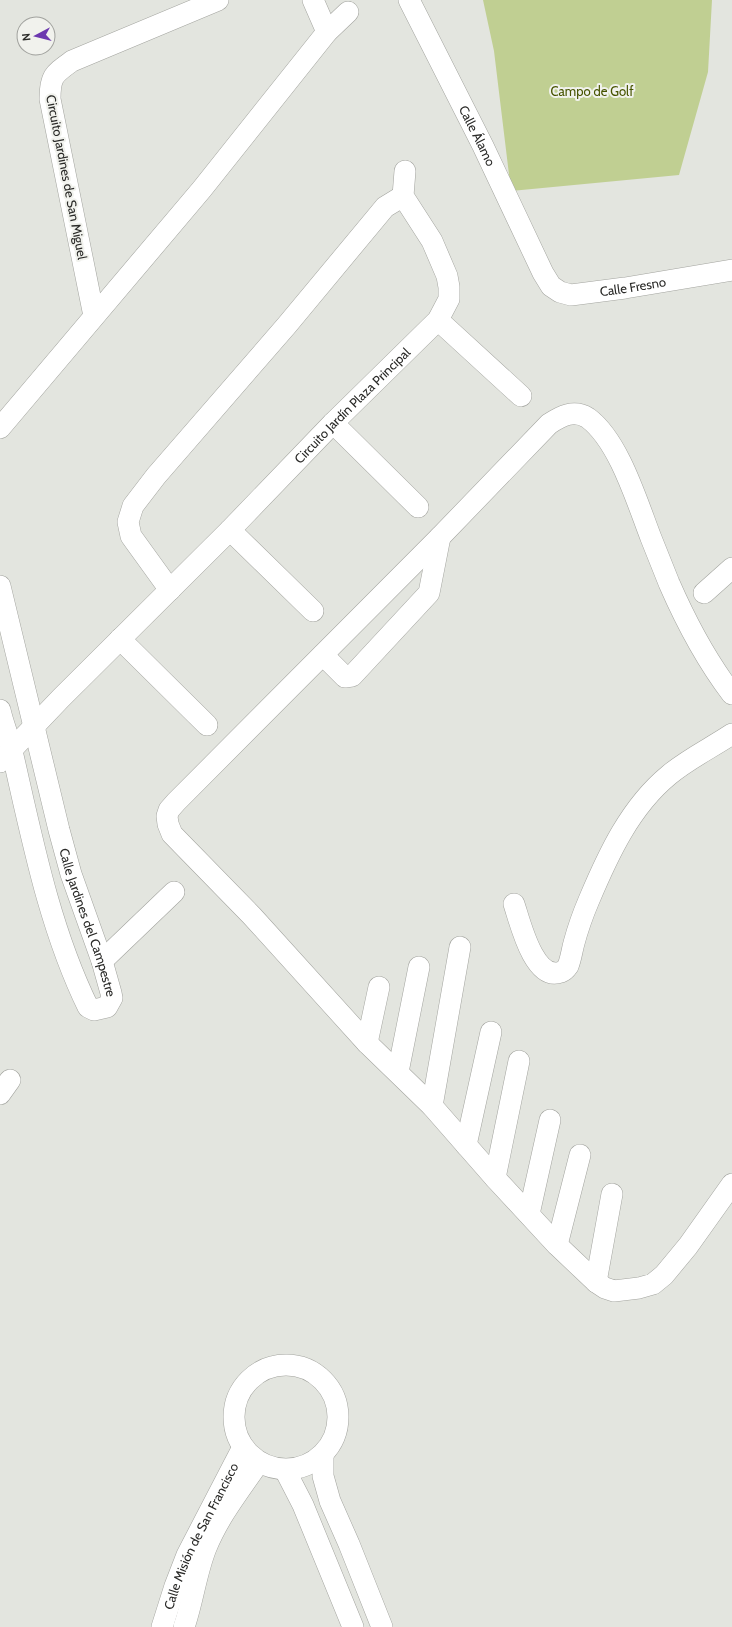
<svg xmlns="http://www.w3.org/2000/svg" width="732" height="1627" viewBox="0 0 732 1627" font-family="Cabin,sans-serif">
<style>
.green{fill:#c0cf92}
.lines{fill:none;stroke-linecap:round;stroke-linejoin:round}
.minor-casing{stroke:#a3a49f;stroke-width:22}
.minor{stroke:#fff;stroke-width:21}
.labels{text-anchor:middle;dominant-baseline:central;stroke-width:4;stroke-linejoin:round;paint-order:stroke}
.park-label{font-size:13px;fill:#475400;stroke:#f1f2ed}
.street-label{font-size:13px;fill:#2a2a28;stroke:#f1f2ed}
</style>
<rect width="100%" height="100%" fill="#e3e5df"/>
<path class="green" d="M 483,0 L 712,0 L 708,72 L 679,175 L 511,191 L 494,51 Z"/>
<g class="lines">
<g class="minor-casing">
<g id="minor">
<path d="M 313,0 L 327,32"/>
<path id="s1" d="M 409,0 L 483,146 L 543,273 L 551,286 L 560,292 L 571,295 L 625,288 L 732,270"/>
<path d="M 94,316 L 50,99 C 50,76 54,74 72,61 L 218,0"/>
<path d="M 438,320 L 521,396"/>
<path d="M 333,423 L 418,507"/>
<path d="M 0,428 L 202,189 L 327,32 L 348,12"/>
<path d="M 230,530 L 313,611"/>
<path id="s2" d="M 0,586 L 59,830 L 71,874 L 102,961 L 111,993 L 112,998 L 107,1007 L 94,1010 L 88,1007 C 49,927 32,838 12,751 C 9,737 3,724 0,710"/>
<path d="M 170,590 L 131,536 L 128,522 L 133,506 L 156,476 L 287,325 L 385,207 L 403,196"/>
<path d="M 704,593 L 732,568"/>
<path d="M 120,639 L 207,725"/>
<path d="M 323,655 L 345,677 L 352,676 L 429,593 L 440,537"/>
<path d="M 732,694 C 706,660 686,622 669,583 C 663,568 657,553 651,538 C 637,502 619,441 588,418 C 574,409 561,416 549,424 L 440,537 L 176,802 L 169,810 L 167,816 L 168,824 L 172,834 L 252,916 L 367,1043 L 432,1106 L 495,1178 L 557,1245 L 596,1282 L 605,1288 L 614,1291 L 639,1288 L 653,1284 L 664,1275 L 688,1246 L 732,1184"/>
<path id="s3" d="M 0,762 L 61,698 L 230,530 L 333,423 L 438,320 L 449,299 L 449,287 L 447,276 L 432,241 L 403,196 L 405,171"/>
<path d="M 514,904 C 520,922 534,982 561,972 C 564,971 566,969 568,966 C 571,959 572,950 574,943 C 578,928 583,914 589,900 C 608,855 630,807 669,775 C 688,759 711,748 732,734"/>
<path d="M 102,961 L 174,892"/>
<path d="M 367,1043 L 379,987"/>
<path d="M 398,1072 L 419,967"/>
<path d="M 0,1094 L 10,1080"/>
<path d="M 432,1106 L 460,947"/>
<path d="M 466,1145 L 491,1032"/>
<path d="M 495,1178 L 519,1061"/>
<path d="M 529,1214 L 550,1120"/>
<path d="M 557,1245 L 580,1155"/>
<path d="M 596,1282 L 612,1194"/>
<circle cx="286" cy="1417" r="52"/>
<path d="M 323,1456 L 323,1476 L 330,1501 L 349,1544 L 382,1627"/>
<path d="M 285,1470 L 303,1505 L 353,1627"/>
<path id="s4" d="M 162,1627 L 175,1586 L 187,1555 L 243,1447"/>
<path d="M 184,1627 C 193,1601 196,1573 206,1548 C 219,1516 240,1490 259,1462"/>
</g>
</g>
<use href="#minor" class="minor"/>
</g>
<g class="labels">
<g class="park-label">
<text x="592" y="91">Campo de Golf</text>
</g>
<g class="street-label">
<text stroke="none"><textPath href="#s1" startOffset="152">Calle Álamo</textPath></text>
<text transform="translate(67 177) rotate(79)">Circuito Jardines de San Miguel</text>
<text stroke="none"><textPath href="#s1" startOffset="404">Calle Fresno</textPath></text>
<text stroke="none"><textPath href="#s3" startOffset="501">Circuito Jardín Plaza Principal</textPath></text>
<text stroke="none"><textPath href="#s2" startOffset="348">Calle Jardines del Campestre</textPath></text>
<text stroke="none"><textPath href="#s4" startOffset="99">Calle Misión de San Francisco</textPath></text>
</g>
</g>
<g transform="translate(36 36) rotate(263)"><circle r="19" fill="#f1f2ed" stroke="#a1a29e"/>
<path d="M0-3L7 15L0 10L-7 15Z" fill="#6c38af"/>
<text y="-6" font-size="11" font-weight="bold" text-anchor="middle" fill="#2a2a28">N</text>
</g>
</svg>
